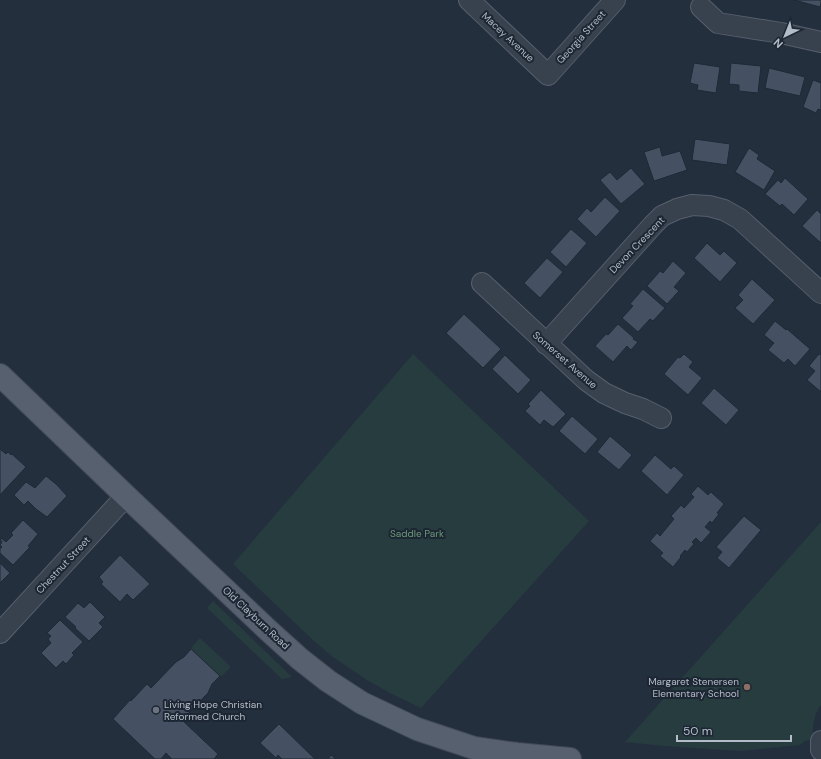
<svg xmlns="http://www.w3.org/2000/svg" width="821" height="759" viewBox="0 0 821 759" font-family="'DM Sans',sans-serif">
<style>
.green{fill:#263c3f}
.building{fill:#455162;stroke:#1f2835}
.lines{fill:none;stroke-linecap:round;stroke-linejoin:round}
.minor-casing{stroke:#565f6c;stroke-width:22}
.major-casing{stroke:#414a57;stroke-width:24}
.minor{stroke:#38414e;stroke-width:20}
.major{stroke:#56606e;stroke-width:22}
.education-dot{fill:#8d6e63;stroke:#1d2633;stroke-width:1.5}
.worship-dot{fill:#6b7280;stroke:#1d2633;stroke-width:1.5}
.labels{text-anchor:middle;dominant-baseline:central;stroke-width:4;stroke-linejoin:round;paint-order:stroke}
.street-label{font-size:10px;fill:#b4bcc9;stroke:#1d2633}
.park-label{font-size:10px;fill:#6b9a76;stroke:#1d2633}
.poi-label{font-size:10px;fill:#b4bcc9;stroke:#1d2633;text-anchor:end}
</style>
<rect width="100%" height="100%" fill="#242f3e"/>
<g class="green">
<path d="M 413,354 L 589,521 L 421,708 L 390,693 L 367,680 L 333,657 L 314,641 L 233,564 Z"/>
<path d="M 821,522 L 821,705 C 814,714 812,727 813,739 L 805,741 L 800,745 L 740,751 L 665,746 L 625,742 Z"/>
<path d="M 213,601 L 292,677 L 282,679 L 207,608 Z"/>
<path d="M 199,639 L 201,639 L 230,666 L 230,668 L 222,676 L 220,676 L 191,649 L 191,648 Z"/>
</g>
<g class="building">
<path d="M 794,0 L 821,0 L 821,3 L 820,7 Z"/>
<path d="M 694,63 L 720,67 L 716,93 L 697,90 L 698,85 L 690,83 Z"/>
<path d="M 731,63 L 761,66 L 758,93 L 739,91 L 739,85 L 729,84 Z"/>
<path d="M 769,68 L 805,77 L 800,96 L 765,88 Z"/>
<path d="M 813,80 L 821,83 L 821,110 L 818,109 L 816,113 L 803,107 Z"/>
<path d="M 695,139 L 730,144 L 727,165 L 692,160 Z"/>
<path d="M 660,147 L 662,156 L 680,151 L 687,170 L 654,181 L 644,152 Z"/>
<path d="M 749,148 L 759,155 L 757,159 L 775,171 L 764,190 L 735,172 Z"/>
<path d="M 631,168 L 645,184 L 621,204 L 600,180 L 610,172 L 617,180 Z"/>
<path d="M 785,178 L 808,199 L 794,215 L 782,204 L 780,206 L 765,194 L 778,180 L 781,183 Z"/>
<path d="M 605,197 L 620,211 L 596,237 L 577,219 L 587,208 L 591,212 Z"/>
<path d="M 817,210 L 821,214 L 821,243 L 802,226 Z"/>
<path d="M 571,229 L 587,243 L 566,267 L 550,252 Z"/>
<path d="M 707,243 L 720,255 L 724,251 L 737,263 L 720,282 L 694,258 Z"/>
<path d="M 547,258 L 563,272 L 540,298 L 524,283 Z"/>
<path d="M 673,261 L 686,273 L 674,287 L 679,291 L 667,304 L 647,286 L 660,271 L 663,273 Z"/>
<path d="M 752,279 L 775,300 L 753,324 L 735,308 L 743,300 L 738,295 Z"/>
<path d="M 643,289 L 665,308 L 653,321 L 650,319 L 638,332 L 622,318 L 633,306 L 630,304 Z"/>
<path d="M 464,314 L 501,349 L 483,368 L 446,333 Z"/>
<path d="M 775,321 L 786,330 L 787,329 L 810,349 L 795,366 L 788,359 L 784,363 L 768,350 L 774,343 L 764,335 Z"/>
<path d="M 618,324 L 634,338 L 633,339 L 638,342 L 631,350 L 627,346 L 613,362 L 595,346 L 606,334 L 608,335 Z"/>
<path d="M 684,354 L 693,362 L 689,367 L 702,378 L 688,395 L 664,374 L 678,357 L 680,358 Z"/>
<path d="M 819,354 L 821,355 L 821,392 L 807,380 L 815,371 L 809,366 Z"/>
<path d="M 505,355 L 531,380 L 518,394 L 492,369 Z"/>
<path d="M 714,388 L 739,410 L 726,425 L 701,403 Z"/>
<path d="M 541,390 L 566,414 L 553,427 L 544,420 L 540,425 L 525,411 L 530,406 L 528,404 Z"/>
<path d="M 572,416 L 598,439 L 585,454 L 559,431 Z"/>
<path d="M 610,436 L 632,455 L 619,470 L 597,452 Z"/>
<path d="M 0,449 L 6,454 L 8,452 L 11,455 L 12,454 L 26,467 L 0,495 Z"/>
<path d="M 655,455 L 671,469 L 674,466 L 684,475 L 667,495 L 641,471 Z"/>
<path d="M 46,476 L 57,485 L 67,496 L 47,517 L 36,509 L 28,501 L 24,505 L 14,495 L 26,482 L 35,488 Z"/>
<path d="M 698,486 L 708,495 L 711,492 L 724,504 L 717,513 L 719,514 L 712,523 L 710,521 L 705,527 L 711,532 L 701,543 L 696,538 L 692,542 L 694,544 L 687,552 L 685,550 L 680,556 L 681,557 L 673,567 L 660,556 L 663,553 L 650,541 L 657,533 L 660,536 L 674,519 L 671,516 L 681,505 L 684,508 L 694,497 L 691,494 Z"/>
<path d="M 744,516 L 761,530 L 729,568 L 717,558 L 722,552 L 716,547 Z"/>
<path d="M 23,520 L 38,534 L 28,546 L 30,547 L 13,565 L 0,553 L 0,549 L 2,547 L 0,545 L 2,542 L 0,539 L 1,538 L 6,542 L 13,535 L 11,533 Z"/>
<path d="M 120,555 L 150,584 L 133,600 L 127,594 L 120,602 L 101,584 L 103,582 L 99,577 Z"/>
<path d="M 0,563 L 10,573 L 0,583 Z"/>
<path d="M 90,602 L 105,617 L 99,623 L 103,627 L 89,641 L 75,628 L 76,627 L 65,617 L 78,603 L 84,608 Z"/>
<path d="M 60,620 L 83,642 L 72,653 L 74,655 L 66,664 L 63,661 L 56,668 L 41,653 L 51,643 L 48,639 L 51,636 L 47,633 Z"/>
<path d="M 191,649 L 220,676 L 212,684 L 208,693 L 182,720 L 218,754 L 214,759 L 172,759 L 166,753 L 161,759 L 155,759 L 113,719 L 130,700 L 131,701 L 147,684 L 151,688 L 176,662 L 184,657 Z"/>
<path d="M 279,724 L 315,759 L 282,759 L 278,755 L 276,758 L 260,743 Z"/>
<path d="M 331,755 L 336,759 L 328,759 Z"/>
</g>
<g class="lines">
<g class="minor-casing">
<g id="minor">
<path d="M 469,0 L 548,75 L 615,0"/>
<path d="M 701,7 L 718,23 L 781,33 L 821,42"/>
<path d="M 482,283 L 586,380 L 604,393 L 625,403 L 643,409 L 661,418"/>
<path d="M 546,344 L 653,225 L 662,216 L 677,209 L 692,205 L 709,206 L 724,210 L 740,219 L 821,293"/>
<path d="M 0,633 L 126,496"/>
<path d="M 821,741 L 821,750"/>
</g>
</g>
<g class="major-casing">
<path id="major" d="M 0,375 L 126,496 L 269,631 L 300,659 L 328,681 L 362,703 L 417,729 L 474,748 L 517,754 L 570,759"/>
</g>
<use href="#minor" class="minor"/>
<use href="#major" class="major"/>
</g>
<circle class="education-dot" cx="747" cy="687" r="4"/>
<circle class="worship-dot" cx="156" cy="710" r="4"/>
<g class="labels">
<g class="street-label">
<text transform="translate(508 37) rotate(43)">Macey Avenue</text>
<text transform="translate(581 37) rotate(-48)">Georgia Street</text>
<text transform="translate(637 245) rotate(-46)">Devon Crescent</text>
<text transform="translate(565 360) rotate(41)">Somerset Avenue</text>
<text transform="translate(63 565) rotate(-47)">Chestnut Street</text>
<text transform="translate(256 618) rotate(43)">Old Clayburn Road</text>
</g>
<g class="park-label">
<text x="417" y="533">Saddle Park</text>
</g>
<g class="poi-label">
<text x="739" y="681">Margaret Stenersen<tspan x="739" dy="12">Elementary School</tspan></text>
<text x="164" y="704" text-anchor="start">Living Hope Christian<tspan x="164" dy="12">Reformed Church</tspan></text>
</g>
</g>
<g transform="translate(785 36) rotate(223)" stroke="#1d2633" stroke-width="3" paint-order="stroke">
<path d="M0-3L7 15L0 10L-7 15Z" fill="#b4bcc9"/>
<text y="-6" font-size="11" font-weight="bold" text-anchor="middle" fill="#b4bcc9">N</text>
</g>
<path d="M677 735v6h114v-6" fill="none" stroke="#b4bcc9" stroke-width="2"/>
<text x="683" y="735" font-size="12" fill="#b4bcc9" stroke="#1d2633" stroke-width="3" paint-order="stroke">50 m</text>
</svg>
